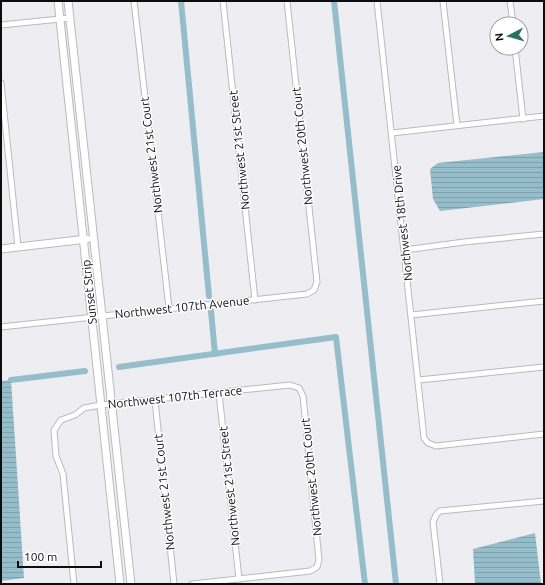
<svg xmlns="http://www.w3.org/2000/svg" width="545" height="585" viewBox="0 0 545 585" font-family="Ubuntu,sans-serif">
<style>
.water{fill:url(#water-rules)}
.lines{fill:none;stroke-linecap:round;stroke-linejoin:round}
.canal{stroke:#96bdca;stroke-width:6}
.street-casing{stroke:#bababd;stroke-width:7}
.secondary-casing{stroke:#bababd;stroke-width:9}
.street{stroke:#fff;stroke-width:5}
.secondary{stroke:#fff;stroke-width:7}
.labels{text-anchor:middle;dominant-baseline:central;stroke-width:3;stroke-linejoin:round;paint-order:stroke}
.street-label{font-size:12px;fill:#0d0d0e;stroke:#fff}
</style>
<defs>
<pattern id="water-rules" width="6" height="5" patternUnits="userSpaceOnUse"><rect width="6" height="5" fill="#96bdca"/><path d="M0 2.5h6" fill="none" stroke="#80a1ac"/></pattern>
</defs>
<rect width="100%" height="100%" fill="#eeeef2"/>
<g class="water">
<path d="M 544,152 L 544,199 L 440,211 L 433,199 L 430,169 L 438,163 Z"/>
<path d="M 11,380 L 24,578 L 1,581 L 1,381 Z"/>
<path d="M 535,533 L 541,584 L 475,584 L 473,549 Z"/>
</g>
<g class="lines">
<g class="canal">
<path d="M 181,1 L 209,296"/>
<path d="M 334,1 L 396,584"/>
<path d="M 211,311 L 215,354"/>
<path d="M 119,367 L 336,337 L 365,584"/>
<path d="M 11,380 L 85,371"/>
</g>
<g class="street-casing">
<g id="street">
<path d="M 134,1 L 169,308"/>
<path d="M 223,1 L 255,300"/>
<path d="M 377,1 L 424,438 L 428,443 L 436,446 L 544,434"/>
<path d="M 443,1 L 457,125"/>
<path d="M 510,1 L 513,24"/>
<path d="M 1,25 L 70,18"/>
<path d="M 515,48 L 523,119"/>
<path d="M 1,83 L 18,247"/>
<path d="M 392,133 L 544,116"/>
<path d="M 405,250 L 464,242 L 544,234"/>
<path d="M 411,315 L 544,301"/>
<path d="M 1,327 L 307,294 L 314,290 L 317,282 L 287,1"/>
<path d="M 419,380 L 544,367"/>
<path d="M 219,393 L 239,579"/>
<path d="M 155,400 L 174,584"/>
<path d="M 74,584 L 63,474 L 56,456 L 54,430 L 61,420 L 75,415 L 84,408 L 101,405 L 290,385 L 299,388 L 303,396 L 319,560 L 317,567 L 310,571 L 192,584"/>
<path d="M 440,584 L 433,522 L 436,515 L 440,511 L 544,501"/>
</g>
</g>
<g class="secondary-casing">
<g id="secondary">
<path d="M 58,1 L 120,584"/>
<path d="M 68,1 L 131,584"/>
<path d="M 1,249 L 87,239"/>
</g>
</g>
<use href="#street" class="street"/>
<use href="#secondary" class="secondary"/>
</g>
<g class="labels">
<g class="street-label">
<text transform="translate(302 146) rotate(-96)">Northwest 20th Court</text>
<text transform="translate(239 150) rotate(-96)">Northwest 21st Street</text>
<text transform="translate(151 155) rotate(-97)">Northwest 21st Court</text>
<text transform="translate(402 223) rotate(-96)">Northwest 18th Drive</text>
<text transform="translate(89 292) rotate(-96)">Sunset Strip</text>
<text transform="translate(182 307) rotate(-6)">Northwest 107th Avenue</text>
<text transform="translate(175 397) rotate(-6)">Northwest 107th Terrace</text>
<text transform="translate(311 477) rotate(-96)">Northwest 20th Court</text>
<text transform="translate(229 486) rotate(-96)">Northwest 21st Street</text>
<text transform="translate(164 492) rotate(-96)">Northwest 21st Court</text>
</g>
</g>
<rect width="545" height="585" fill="none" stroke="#0d0d0e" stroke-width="4"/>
<g transform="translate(509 36) rotate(264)"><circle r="19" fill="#ffffff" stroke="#9e9e9f"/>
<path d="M0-3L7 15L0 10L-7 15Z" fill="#2b7063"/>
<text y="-6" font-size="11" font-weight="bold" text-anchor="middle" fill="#0d0d0e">N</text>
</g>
<path d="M18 561v6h83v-6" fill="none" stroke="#0d0d0e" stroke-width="2"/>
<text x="24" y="561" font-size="12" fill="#0d0d0e" stroke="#ffffff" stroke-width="3" paint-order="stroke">100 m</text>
</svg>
